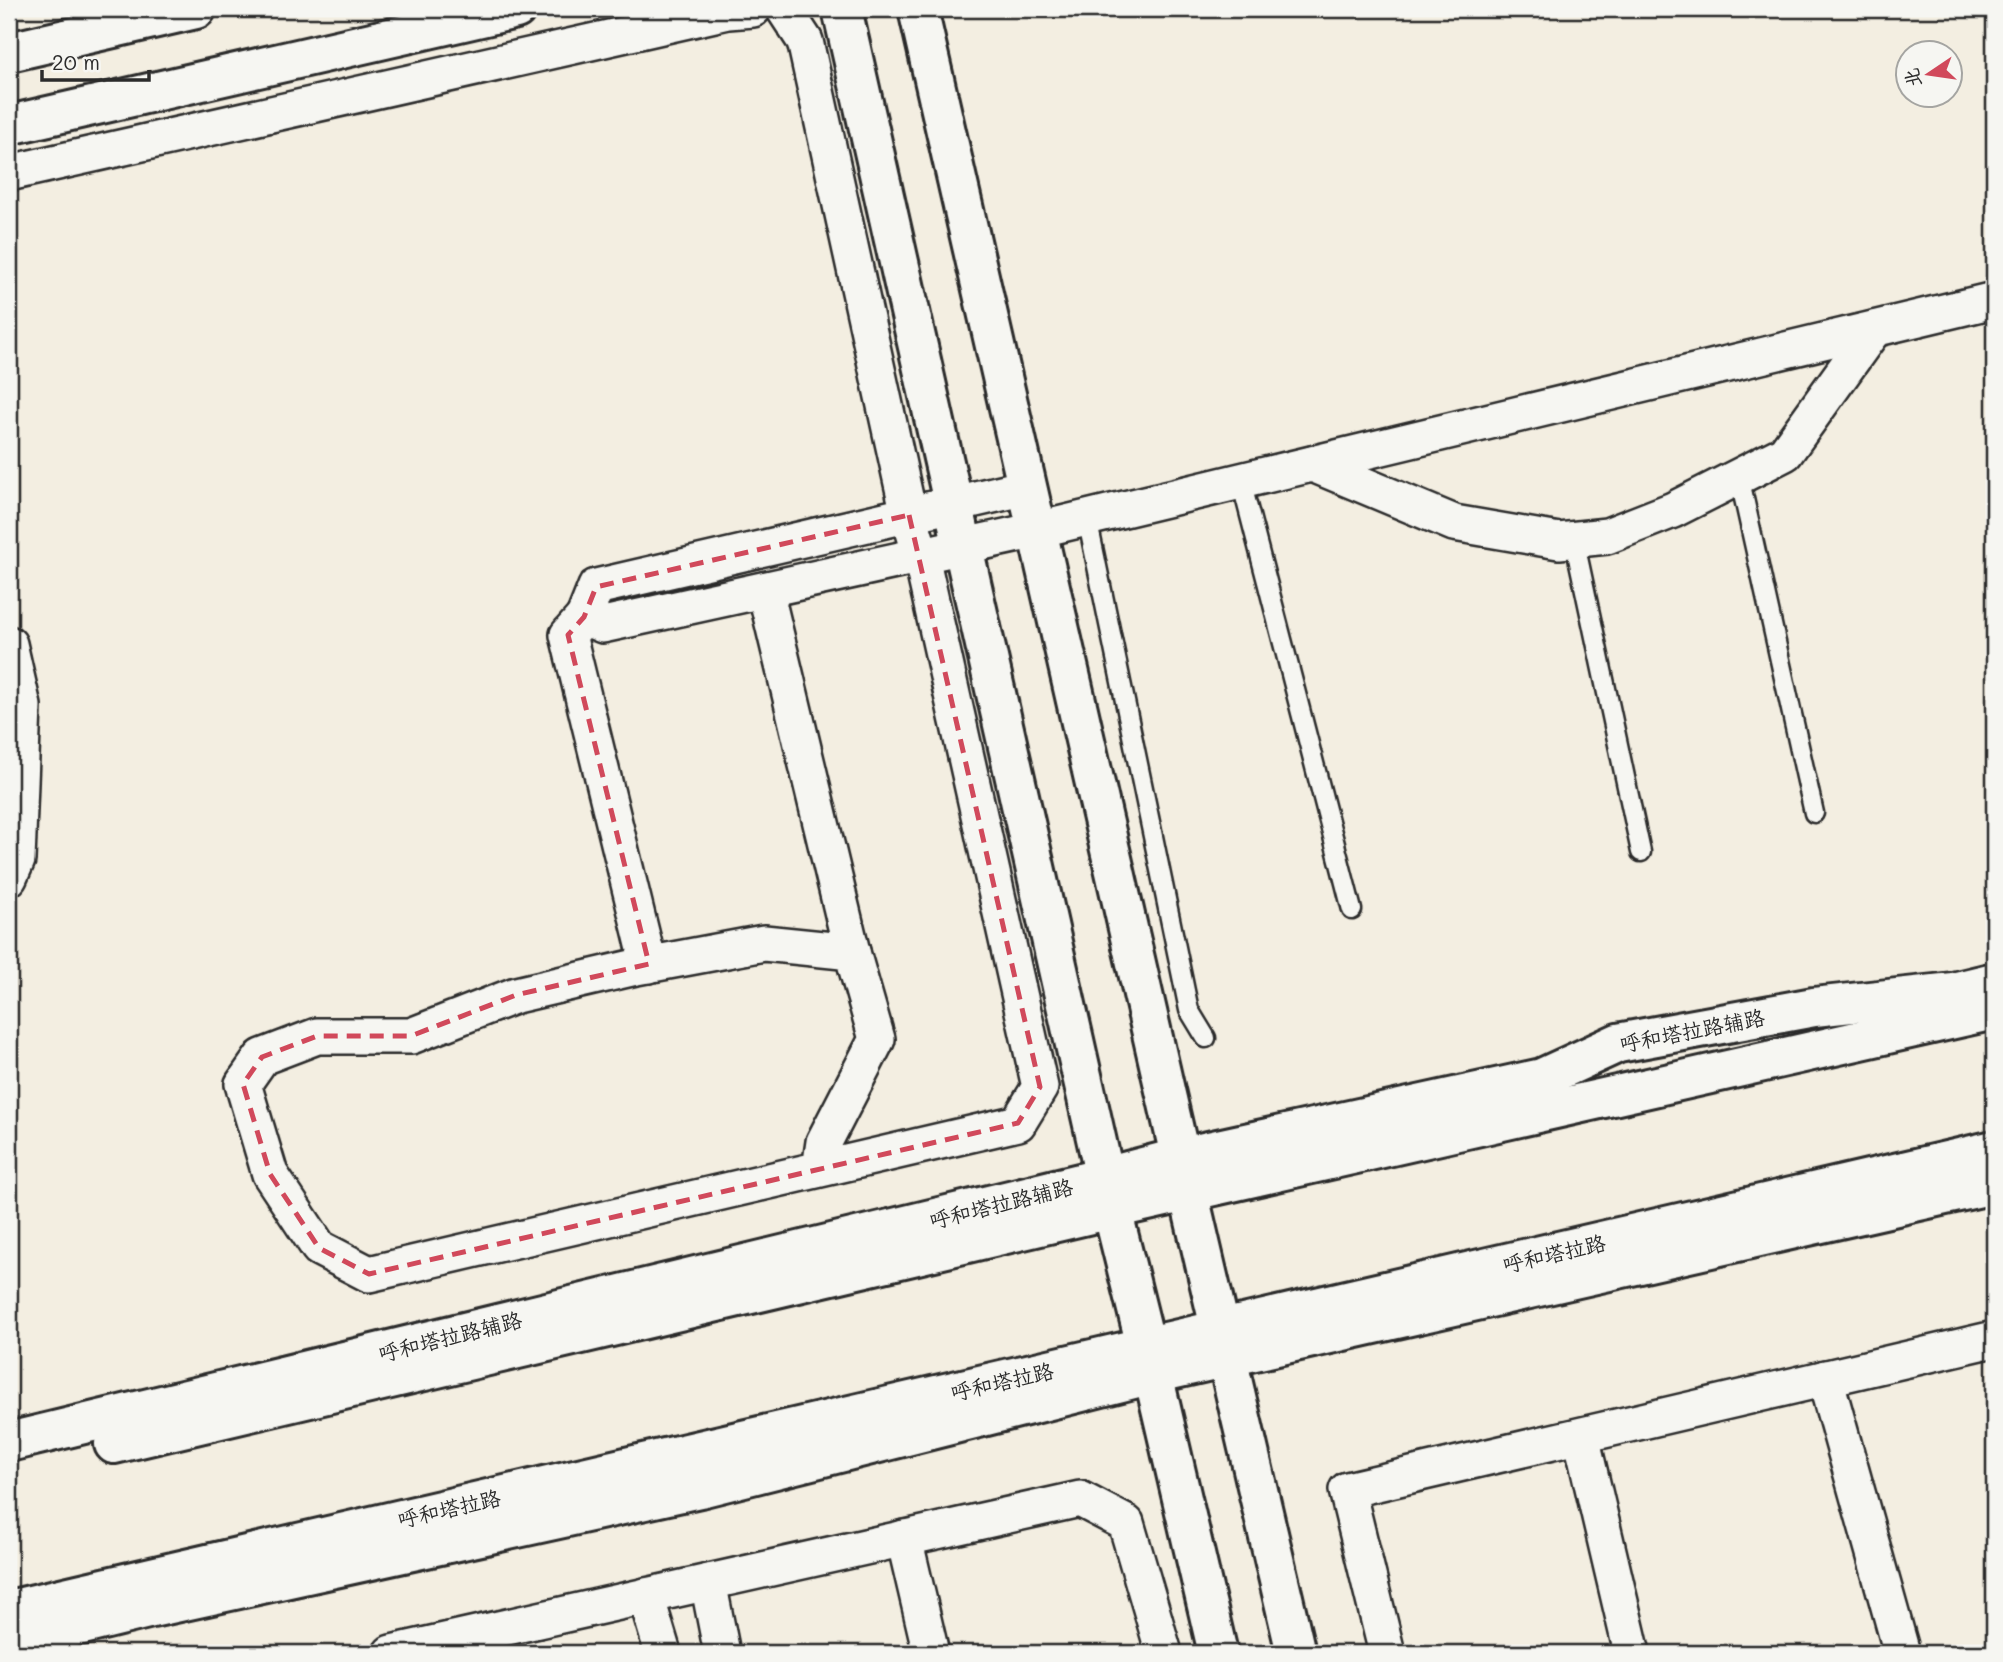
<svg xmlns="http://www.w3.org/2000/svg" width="2003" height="1662" viewBox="0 0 2003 1662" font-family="Mali,'LXGW WenKai TC',sans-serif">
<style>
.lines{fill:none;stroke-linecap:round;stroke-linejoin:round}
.lane-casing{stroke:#2b2b2b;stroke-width:23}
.street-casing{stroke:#2b2b2b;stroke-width:40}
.secondary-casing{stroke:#2b2b2b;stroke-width:44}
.lane{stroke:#f6f6f2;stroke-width:18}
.street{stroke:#f6f6f2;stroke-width:35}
.secondary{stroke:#f6f6f2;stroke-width:38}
.marked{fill:none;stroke:#d1495b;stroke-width:5;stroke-dasharray:14 9;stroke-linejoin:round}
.labels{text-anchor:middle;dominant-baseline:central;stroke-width:6;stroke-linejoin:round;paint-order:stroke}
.street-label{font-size:21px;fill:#2b2b2b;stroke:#f6f6f2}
</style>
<rect width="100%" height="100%" fill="#f3eee1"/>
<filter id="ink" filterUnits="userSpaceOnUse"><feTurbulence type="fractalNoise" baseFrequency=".0143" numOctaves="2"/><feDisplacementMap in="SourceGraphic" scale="14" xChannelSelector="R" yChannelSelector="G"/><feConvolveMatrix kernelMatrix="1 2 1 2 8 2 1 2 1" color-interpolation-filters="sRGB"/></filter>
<g filter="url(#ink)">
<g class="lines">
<g class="lane-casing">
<g id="lane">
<path d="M 1739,476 L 1814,813"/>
<path d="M 1241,481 L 1352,910"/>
<path d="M 1087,518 L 1189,1010 L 1206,1038"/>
<path d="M 1574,539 L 1641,852"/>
</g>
</g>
<g class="street-casing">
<g id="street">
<path d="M 784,9 L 805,41 L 909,515 L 921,556 L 1040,1087 L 1018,1123 L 369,1274 L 319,1248 L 270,1174 L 243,1084 L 262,1057 L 317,1036 L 411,1036 L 516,995 L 636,967 L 764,943 L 852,952 L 877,1039 L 824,1142 L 820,1169"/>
<path d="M 9,173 L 631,33 L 728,11 L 753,9"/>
<path d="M 1313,464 L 1454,523 L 1559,541 L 1607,536 L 1673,510 L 1785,453 L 1874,329"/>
<path d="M 1027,487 L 596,587 L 584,617 L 603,625 L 1037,530 L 1994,300"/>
<path d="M 765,590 L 852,952"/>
<path d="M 584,617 L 568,635 L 649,965"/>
<path d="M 9,644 L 23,706 L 17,860 L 9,878"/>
<path d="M 1825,1378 L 1902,1653"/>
<path d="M 1581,1436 L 1632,1653"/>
<path d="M 904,1538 L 931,1653"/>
<path d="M 708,1582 L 722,1653"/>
<path d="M 646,1596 L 663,1653"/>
<path d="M 391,1653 L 1080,1499 L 1126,1523 L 1164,1653"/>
<path d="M 1387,1653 L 1347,1490 L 1994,1339"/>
</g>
</g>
<g class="secondary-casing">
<g id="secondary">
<path d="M 842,9 L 1112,1209 L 1153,1374 L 1218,1653"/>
<path d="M 918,9 L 1188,1191 L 1296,1653"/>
<path d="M 9,52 L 196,9"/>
<path d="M 9,125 L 516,9"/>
<path d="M 9,1442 L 1105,1177 L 1181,1157 L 1542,1078 L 1618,1043 L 1814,1007 L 1953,992 L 1994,982"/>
<path d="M 114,1444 L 1112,1209 L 1994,1010"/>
<path d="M 9,1610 L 1994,1150"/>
<path d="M 9,1643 L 152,1608 L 700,1488 L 1153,1374 L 1994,1184"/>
</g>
</g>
<use href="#lane" class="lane"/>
<use href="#street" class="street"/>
<use href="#secondary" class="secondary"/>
</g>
</g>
<path class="marked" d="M 909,515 L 1040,1087 L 1018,1123 L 369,1274 L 319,1248 L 270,1174 L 243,1084 L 262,1057 L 317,1036 L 411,1036 L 516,995 L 649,964 L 568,635 L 584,617 L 596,587 Z"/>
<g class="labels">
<g class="street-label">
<text transform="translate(1692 1030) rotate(-11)">呼和塔拉路辅路</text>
<text transform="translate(1001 1203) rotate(-14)">呼和塔拉路辅路</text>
<text transform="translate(1554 1253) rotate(-13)">呼和塔拉路</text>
<text transform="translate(450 1336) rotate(-14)">呼和塔拉路辅路</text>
<text transform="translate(1002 1381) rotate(-13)">呼和塔拉路</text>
<text transform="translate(449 1508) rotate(-13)">呼和塔拉路</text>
</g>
</g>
<rect width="2003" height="1662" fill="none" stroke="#f6f6f2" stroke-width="35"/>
<rect x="18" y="18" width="1968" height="1627" fill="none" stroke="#2b2b2b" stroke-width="2.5" filter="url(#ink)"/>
<g transform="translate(1929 74) rotate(257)"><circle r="33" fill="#f6f6f2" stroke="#a5a5a2" stroke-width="2"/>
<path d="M0-5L12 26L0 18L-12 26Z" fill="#d1495b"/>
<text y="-10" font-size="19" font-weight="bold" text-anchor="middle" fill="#2b2b2b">北</text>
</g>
<path d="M42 70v10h107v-10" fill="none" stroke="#2b2b2b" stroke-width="3.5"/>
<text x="52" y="70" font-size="21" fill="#2b2b2b" stroke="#f6f6f2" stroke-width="5" paint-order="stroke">20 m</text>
</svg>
